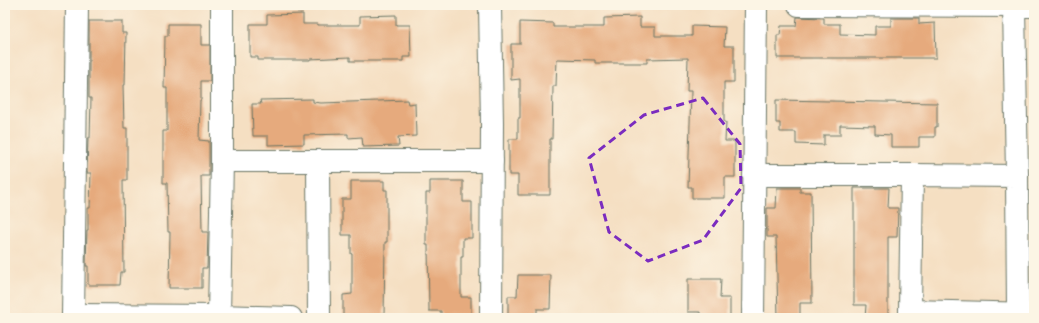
<svg xmlns="http://www.w3.org/2000/svg" width="1039" height="323" viewBox="0 0 1039 323" font-family="Delius,sans-serif">
<style>
.building{fill:#e6aa7d}
.lines{fill:none;stroke-linecap:round;stroke-linejoin:round}
.street-casing{stroke:#6a7666;stroke-width:24}
.street{stroke:#fff;stroke-width:22}
.marked{fill:none;stroke:#7b2cbf;stroke-width:3;stroke-dasharray:8 5;stroke-linejoin:round}
</style>
<rect width="100%" height="100%" fill="#fcf5e5"/>
<filter id="ink" filterUnits="userSpaceOnUse"><feTurbulence type="fractalNoise" baseFrequency=".025" numOctaves="2"/><feDisplacementMap in="SourceGraphic" scale="8" xChannelSelector="R" yChannelSelector="G"/><feConvolveMatrix kernelMatrix="1 2 1 2 8 2 1 2 1" color-interpolation-filters="sRGB"/></filter>
<filter id="wash" filterUnits="userSpaceOnUse"><feTurbulence type="fractalNoise" baseFrequency=".012" numOctaves="4" result="noise"/><feDisplacementMap in="SourceGraphic" scale="16" xChannelSelector="R" yChannelSelector="G"/><feGaussianBlur stdDeviation="0.9" result="paint"/><feColorMatrix in="noise" values="0 0 0 0 0 0 0 0 0 0 0 0 0 0 0 0 0 1.4 0 .05"/><feComposite in="paint" operator="in"/></filter>
<g filter="url(#wash)">
<rect width="100%" height="100%" fill="#f5dfc2"/>
<g id="blocks">
<g class="building">
<path d="M 303,14 L 303,24 L 318,24 L 318,25 L 360,25 L 360,16 L 396,15 L 396,25 L 410,25 L 411,57 L 403,57 L 403,61 L 350,61 L 350,57 L 310,59 L 310,60 L 258,60 L 258,57 L 250,57 L 250,24 L 267,24 L 267,15 Z"/>
<path d="M 640,17 L 640,27 L 655,27 L 655,36 L 692,36 L 692,26 L 725,27 L 724,46 L 734,46 L 734,82 L 724,82 L 724,122 L 726,122 L 725,141 L 735,141 L 735,177 L 725,177 L 725,198 L 692,198 L 692,187 L 688,187 L 691,91 L 687,91 L 688,58 L 647,59 L 647,63 L 595,63 L 595,60 L 557,59 L 556,86 L 553,86 L 552,139 L 550,139 L 550,195 L 518,195 L 518,175 L 509,175 L 509,139 L 518,139 L 518,118 L 520,118 L 520,79 L 511,80 L 511,44 L 520,44 L 520,22 L 553,23 L 553,27 L 604,27 L 604,18 Z"/>
<path d="M 797,17 L 824,18 L 824,24 L 840,24 L 840,34 L 875,35 L 875,26 L 891,26 L 891,18 L 919,18 L 919,24 L 935,23 L 936,58 L 777,58 L 777,35 L 780,35 L 781,26 L 796,26 Z"/>
<path d="M 89,21 L 122,21 L 122,33 L 126,33 L 125,85 L 123,85 L 124,128 L 127,128 L 127,180 L 123,180 L 124,272 L 121,272 L 120,285 L 88,285 L 88,266 L 86,266 L 87,230 L 88,230 L 88,208 L 90,208 L 91,173 L 87,173 L 88,138 L 90,138 L 91,98 L 89,98 Z"/>
<path d="M 168,24 L 201,24 L 201,45 L 210,45 L 210,81 L 201,81 L 201,100 L 200,100 L 199,140 L 209,141 L 209,176 L 201,176 L 202,232 L 208,232 L 207,268 L 202,268 L 202,288 L 169,288 L 170,232 L 168,232 L 167,183 L 163,183 L 163,131 L 167,131 L 167,88 L 164,88 L 165,36 L 168,36 Z"/>
<path d="M 313,99 L 313,102 L 321,103 L 407,100 L 408,104 L 415,103 L 416,136 L 398,137 L 399,146 L 363,147 L 362,137 L 348,138 L 348,134 L 304,135 L 304,144 L 268,145 L 268,136 L 253,136 L 252,104 L 261,104 L 260,100 Z"/>
<path d="M 776,100 L 937,103 L 937,127 L 935,127 L 935,137 L 919,137 L 919,147 L 891,147 L 891,135 L 875,134 L 875,126 L 840,125 L 840,135 L 824,135 L 824,145 L 796,144 L 796,132 L 780,132 L 780,123 L 776,123 Z"/>
<path d="M 351,181 L 384,181 L 384,190 L 387,190 L 387,242 L 385,242 L 384,318 L 343,318 L 343,295 L 352,294 L 352,254 L 351,254 L 351,235 L 342,235 L 342,199 L 351,199 Z"/>
<path d="M 430,181 L 463,181 L 463,202 L 472,202 L 472,238 L 463,238 L 463,257 L 461,257 L 461,297 L 471,297 L 471,318 L 441,318 L 441,311 L 429,311 L 428,245 L 426,245 L 426,193 L 430,193 Z"/>
<path d="M 777,188 L 800,188 L 800,192 L 811,192 L 812,303 L 800,303 L 800,318 L 778,318 L 776,237 L 767,237 L 767,208 L 776,208 Z"/>
<path d="M 854,188 L 889,188 L 888,208 L 898,208 L 897,237 L 888,237 L 888,318 L 865,318 L 866,305 L 854,305 Z"/>
<path d="M 518,275 L 551,275 L 550,309 L 537,309 L 537,318 L 508,318 L 508,296 L 517,296 Z"/>
<path d="M 688,279 L 721,279 L 720,298 L 730,298 L 730,318 L 700,318 L 700,312 L 688,312 Z"/>
</g>
</g>
</g>
<g filter="url(#ink)">
<use href="#blocks" fill-opacity="0" stroke="#6a7666" stroke-width="1"/>
<g class="lines">
<g class="street-casing">
<g id="street">
<path d="M 222,5 L 222,161"/>
<path d="M 490,5 L 492,124 L 491,318"/>
<path d="M 799,5 L 1034,6"/>
<path d="M 1014,6 L 1017,176"/>
<path d="M 318,161 L 492,161"/>
<path d="M 754,175 L 912,175"/>
<path d="M 910,311 L 912,175 L 1017,176 L 1018,313"/>
<path d="M 73,315 L 219,316 L 222,161 L 318,161 L 319,318"/>
<path d="M 219,316 L 291,318"/>
<path d="M 73,318 L 77,5"/>
<path d="M 753,318 L 756,5"/>
<path d="M 910,318 L 910,311 L 1034,314"/>
</g>
</g>
<use href="#street" class="street"/>
</g>
</g>
<path class="marked" d="M 703,98 L 740,144 L 741,188 L 703,240 L 648,261 L 609,232 L 589,158 L 644,115 Z"/>
<rect width="1039" height="323" fill="none" stroke="#fcf5e5" stroke-width="20"/>
</svg>
